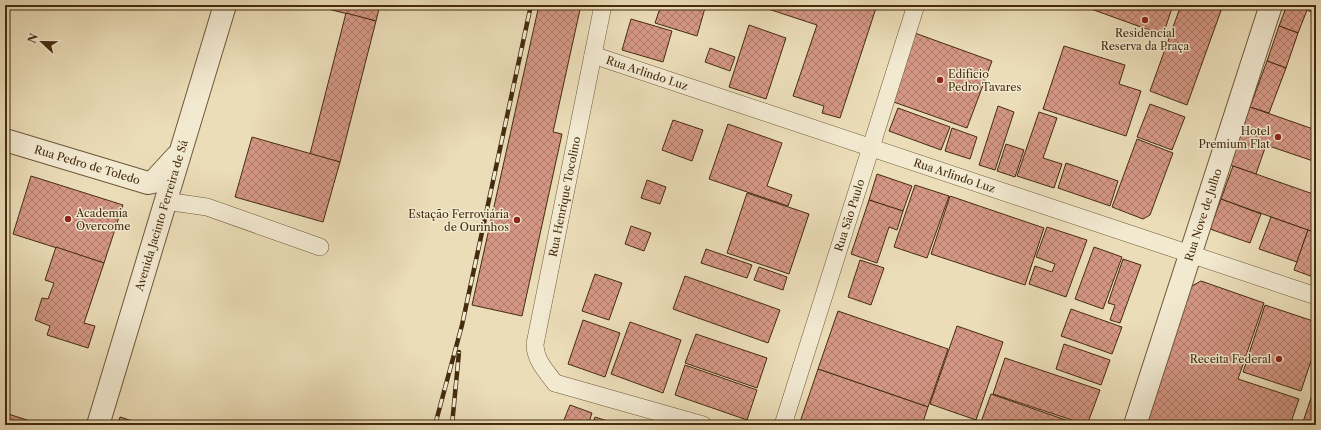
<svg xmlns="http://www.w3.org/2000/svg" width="1321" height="430" viewBox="0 0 1321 430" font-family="'Libre Caslon Text',serif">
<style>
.building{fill:url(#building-cross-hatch);stroke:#452c0e}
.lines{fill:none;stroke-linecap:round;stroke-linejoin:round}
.minor-casing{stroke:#6e5838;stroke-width:18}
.tertiary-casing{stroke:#6e5838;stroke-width:24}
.minor{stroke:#f2e9d1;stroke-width:17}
.tertiary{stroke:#f2e9d1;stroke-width:22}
.rail-casing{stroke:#452c0e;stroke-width:4.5}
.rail{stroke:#f2e9d1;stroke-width:3;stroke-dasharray:9;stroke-linecap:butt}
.poi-dot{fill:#8f2418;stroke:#f2e9d1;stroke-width:1.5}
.labels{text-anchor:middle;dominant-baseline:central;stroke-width:3;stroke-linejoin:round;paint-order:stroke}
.poi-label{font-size:11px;fill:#452c0e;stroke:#f2e9d1;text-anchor:end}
.street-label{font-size:11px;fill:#452c0e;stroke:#f2e9d1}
</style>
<defs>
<pattern id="building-cross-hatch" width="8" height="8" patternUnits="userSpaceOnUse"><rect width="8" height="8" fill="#d49785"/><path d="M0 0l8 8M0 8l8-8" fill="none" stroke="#ae7b6b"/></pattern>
</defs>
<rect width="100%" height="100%" fill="#ebddb8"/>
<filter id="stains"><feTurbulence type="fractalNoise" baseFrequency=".005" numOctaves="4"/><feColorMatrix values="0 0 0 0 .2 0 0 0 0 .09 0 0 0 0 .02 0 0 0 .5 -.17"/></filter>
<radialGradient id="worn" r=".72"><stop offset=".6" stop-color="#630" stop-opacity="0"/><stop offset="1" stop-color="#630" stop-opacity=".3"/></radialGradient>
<g class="building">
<path d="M 325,5 L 380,5 L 376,21 L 324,8 Z"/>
<path d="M 539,5 L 581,5 L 553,132 L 562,134 L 522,316 L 472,305 Z"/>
<path d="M 661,5 L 696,5 L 705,8 L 697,36 L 655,23 Z"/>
<path d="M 756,5 L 877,5 L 840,118 L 822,113 L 824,106 L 793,96 L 817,25 Z"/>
<path d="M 1080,5 L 1173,5 L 1163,35 Z"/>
<path d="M 1181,5 L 1223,5 L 1187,105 L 1150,91 Z"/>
<path d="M 1287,5 L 1309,5 L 1298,33 L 1279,26 Z"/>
<path d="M 1309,5 L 1316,5 L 1316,14 L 1307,10 Z"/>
<path d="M 346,13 L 376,21 L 340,162 L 310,154 Z"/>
<path d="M 631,19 L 672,31 L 663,62 L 622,50 Z"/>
<path d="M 749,25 L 786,38 L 766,99 L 729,87 Z"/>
<path d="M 1279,26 L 1298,33 L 1286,68 L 1267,61 Z"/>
<path d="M 912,32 L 992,61 L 967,128 L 888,100 Z"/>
<path d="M 1064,46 L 1125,65 L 1119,84 L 1141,91 L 1126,136 L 1043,109 Z"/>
<path d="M 710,48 L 735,57 L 730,71 L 705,62 Z"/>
<path d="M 1267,61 L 1286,68 L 1269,113 L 1250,107 Z"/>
<path d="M 1150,104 L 1185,117 L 1172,150 L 1137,137 Z"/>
<path d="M 998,106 L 1014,112 L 995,170 L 979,165 Z"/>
<path d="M 1250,107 L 1316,130 L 1316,162 L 1266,145 L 1256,174 L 1230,165 Z"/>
<path d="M 898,108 L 950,127 L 941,150 L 889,131 Z"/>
<path d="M 1039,112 L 1057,118 L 1043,158 L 1062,164 L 1054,188 L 1017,176 Z"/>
<path d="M 673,120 L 703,130 L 692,161 L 662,150 Z"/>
<path d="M 728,124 L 782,143 L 767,186 L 792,195 L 788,206 L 709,179 Z"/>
<path d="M 952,128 L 977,137 L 970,159 L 945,151 Z"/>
<path d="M 252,137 L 340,162 L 323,222 L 235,197 Z"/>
<path d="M 1137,139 L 1173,153 L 1150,215 L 1143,219 L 1112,207 Z"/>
<path d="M 1006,144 L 1024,150 L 1015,177 L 997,171 Z"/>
<path d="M 1066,163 L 1118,181 L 1110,206 L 1058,188 Z"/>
<path d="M 1233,166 L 1316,195 L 1316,233 L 1221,199 Z"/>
<path d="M 877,174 L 912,186 L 903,211 L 869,200 Z"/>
<path d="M 31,176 L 123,205 L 104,263 L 13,234 Z"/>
<path d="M 647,180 L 666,187 L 660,204 L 641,198 Z"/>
<path d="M 915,185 L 949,196 L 927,258 L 894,247 Z"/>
<path d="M 747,193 L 809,214 L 789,274 L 727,253 Z"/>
<path d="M 950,196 L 1044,228 L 1025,285 L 931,254 Z"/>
<path d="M 1221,199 L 1261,214 L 1250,243 L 1210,229 Z"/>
<path d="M 869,200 L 903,211 L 897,230 L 889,227 L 877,263 L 851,254 Z"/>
<path d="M 1271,217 L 1308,230 L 1297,262 L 1259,249 Z"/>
<path d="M 631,226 L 651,233 L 644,251 L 625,244 Z"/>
<path d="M 1047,227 L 1087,240 L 1066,297 L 1029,284 L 1035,266 L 1052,272 L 1055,264 L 1036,257 Z"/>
<path d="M 1308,230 L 1316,233 L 1316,278 L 1294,270 Z"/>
<path d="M 56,247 L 104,263 L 84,323 L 95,326 L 88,348 L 47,335 L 50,326 L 35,320 L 42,298 L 48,299 L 54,283 L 45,280 Z"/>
<path d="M 1094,247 L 1122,257 L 1103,309 L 1075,299 Z"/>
<path d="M 706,249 L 752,265 L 747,278 L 701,263 Z"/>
<path d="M 1123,259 L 1141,265 L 1120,323 L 1110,320 L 1115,305 L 1108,303 Z"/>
<path d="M 860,260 L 884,268 L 871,305 L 848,297 Z"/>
<path d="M 759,267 L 787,277 L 783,290 L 754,280 Z"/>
<path d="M 595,274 L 622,283 L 609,320 L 582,311 Z"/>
<path d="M 685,276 L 780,310 L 768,343 L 673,309 Z"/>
<path d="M 1201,281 L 1264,303 L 1238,379 L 1299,399 L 1290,425 L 1144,425 L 1190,287 Z"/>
<path d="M 1265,305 L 1316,322 L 1316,346 L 1301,391 L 1243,372 Z"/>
<path d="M 1071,309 L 1122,327 L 1112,354 L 1061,336 Z"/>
<path d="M 838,311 L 948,349 L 928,407 L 818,369 Z"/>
<path d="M 583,320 L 620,333 L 605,377 L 568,364 Z"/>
<path d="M 630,322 L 681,340 L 663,393 L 611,374 Z"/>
<path d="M 957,326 L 1003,342 L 976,420 L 930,404 Z"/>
<path d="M 696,334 L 767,358 L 757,388 L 685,363 Z"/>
<path d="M 1064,344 L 1110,360 L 1101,385 L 1056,369 Z"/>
<path d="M 1005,358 L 1100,390 L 1087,425 L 993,394 Z"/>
<path d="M 685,365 L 757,390 L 747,420 L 675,395 Z"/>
<path d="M 818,369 L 928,407 L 922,425 L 799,425 Z"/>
<path d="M 1316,383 L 1316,425 L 1302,425 Z"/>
<path d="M 991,394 L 1080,425 L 991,425 L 981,422 Z"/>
<path d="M 570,405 L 592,413 L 588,425 L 562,425 Z"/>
<path d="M 5,413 L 43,425 L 5,425 Z"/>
<path d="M 120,417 L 145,425 L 118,425 Z"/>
<path d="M 595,417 L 617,424 L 616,425 L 592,425 Z"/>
</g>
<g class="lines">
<g class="minor-casing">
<g id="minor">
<path id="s1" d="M 593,55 L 1316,296"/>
<path d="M 165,201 L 207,207 L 320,247"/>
<path id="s2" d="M 555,383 C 546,371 535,360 535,344 L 603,5"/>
<path d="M 555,383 L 703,425"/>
<path id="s3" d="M 783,425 L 916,5"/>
</g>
</g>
<g class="tertiary-casing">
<g id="tertiary">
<path id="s4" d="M 5,140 L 148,183 L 153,182 L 176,157"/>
<path id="s5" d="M 98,425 L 225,5"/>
<path id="s6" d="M 1135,425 L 1271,5"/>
</g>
</g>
<use href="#minor" class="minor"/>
<use href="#tertiary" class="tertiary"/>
<g class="rail-casing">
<g id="rail">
<path d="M 435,425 L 462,325 L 531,5"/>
<path d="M 452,425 L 459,352"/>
</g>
</g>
<use href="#rail" class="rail"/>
</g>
<g class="poi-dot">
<circle cx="1145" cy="20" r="4"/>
<circle cx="940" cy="80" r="4"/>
<circle cx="1278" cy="137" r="4"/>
<circle cx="68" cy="219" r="4"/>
<circle cx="517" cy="220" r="4"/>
<circle cx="1279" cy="359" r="4"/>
</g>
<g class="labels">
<g class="poi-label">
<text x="1145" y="33" text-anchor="middle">Residencial<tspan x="1145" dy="13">Reserva da Praça</tspan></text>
<text x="948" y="74" text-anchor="start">Edifício<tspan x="948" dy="13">Pedro Tavares</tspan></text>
<text x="1270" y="131">Hotel<tspan x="1270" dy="13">Premium Flat</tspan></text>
<text x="76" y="213" text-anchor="start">Academia<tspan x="76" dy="13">Overcome</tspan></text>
<text x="509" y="214">Estação Ferroviária<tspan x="509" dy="13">de Ourinhos</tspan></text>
<text x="1271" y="359">Receita Federal</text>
</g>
<g class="street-label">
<text stroke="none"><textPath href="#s1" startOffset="57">Rua Arlindo Luz</textPath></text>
<text stroke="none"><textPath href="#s4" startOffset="86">Rua Pedro de Toledo</textPath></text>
<text stroke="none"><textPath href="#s1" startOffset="381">Rua Arlindo Luz</textPath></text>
<text stroke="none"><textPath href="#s2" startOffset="195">Rua Henrique Tocolino</textPath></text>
<text stroke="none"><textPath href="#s5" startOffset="219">Avenida Jacinto Ferreira de Sá</textPath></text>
<text stroke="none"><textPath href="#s3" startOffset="220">Rua São Paulo</textPath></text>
<text stroke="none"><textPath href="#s6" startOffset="221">Rua Nove de Julho</textPath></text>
</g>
</g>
<rect width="1321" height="430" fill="none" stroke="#ebddb8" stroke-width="20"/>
<rect x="6" y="6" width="1309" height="418" fill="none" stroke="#452c0e" stroke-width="2"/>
<rect x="10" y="10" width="1301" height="410" fill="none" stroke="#452c0e"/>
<g transform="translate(42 42) rotate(292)" stroke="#f2e9d1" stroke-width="3" paint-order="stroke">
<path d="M0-3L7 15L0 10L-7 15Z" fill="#452c0e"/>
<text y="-6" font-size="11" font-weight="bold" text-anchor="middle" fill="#452c0e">N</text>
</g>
<rect width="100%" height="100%" filter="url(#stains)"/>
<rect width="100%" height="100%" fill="url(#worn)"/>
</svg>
